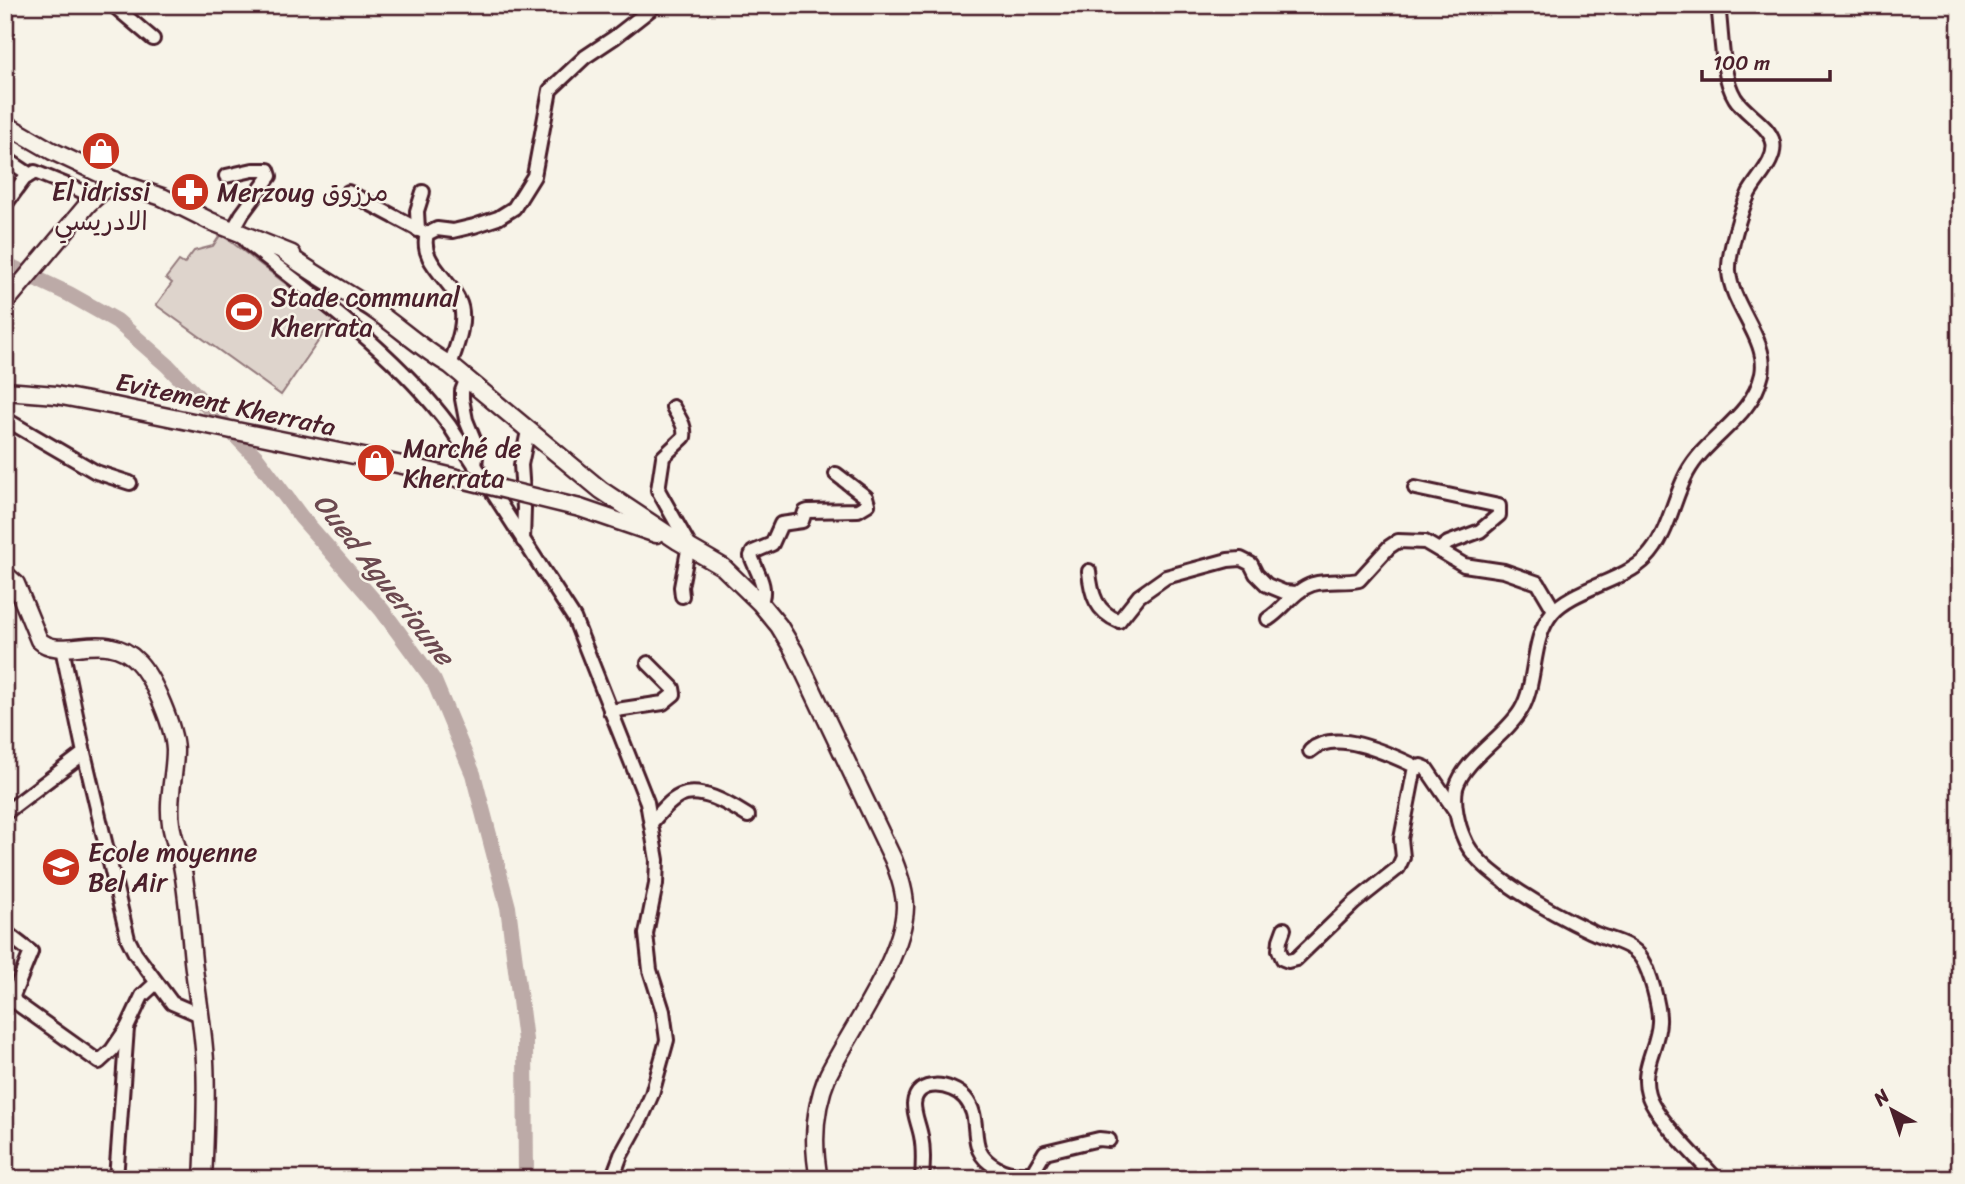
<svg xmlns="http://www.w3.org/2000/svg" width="1965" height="1184" viewBox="0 0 1965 1184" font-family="Sriracha,'Playpen Sans Arabic',sans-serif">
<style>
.green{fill:#ded4cc;stroke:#947a7c;stroke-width:2}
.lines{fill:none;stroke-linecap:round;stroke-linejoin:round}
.river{stroke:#bcaaa7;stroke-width:16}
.minor-casing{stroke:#4a1f2b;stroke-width:18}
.major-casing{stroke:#4a1f2b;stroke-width:21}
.minor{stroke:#f7f3e8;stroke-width:12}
.major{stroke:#f7f3e8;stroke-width:16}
.major-bridge-casing{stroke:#4a1f2b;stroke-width:21;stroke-linecap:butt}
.major-bridge{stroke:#f7f3e8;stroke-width:16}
.labels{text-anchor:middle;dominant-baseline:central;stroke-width:5;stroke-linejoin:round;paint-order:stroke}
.poi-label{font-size:26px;fill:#4a1f2b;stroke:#f7f3e8;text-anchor:start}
.street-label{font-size:26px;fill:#4a1f2b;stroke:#f7f3e8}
.water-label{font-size:28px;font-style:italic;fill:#6c4950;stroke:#f7f3e8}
</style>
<rect width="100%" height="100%" fill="#f7f3e8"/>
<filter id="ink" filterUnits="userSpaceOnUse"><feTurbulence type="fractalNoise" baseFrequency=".0143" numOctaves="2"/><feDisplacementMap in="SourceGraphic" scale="14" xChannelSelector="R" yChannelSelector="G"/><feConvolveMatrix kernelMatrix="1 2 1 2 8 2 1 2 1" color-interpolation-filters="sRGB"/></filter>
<g filter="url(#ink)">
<path class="green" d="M 221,234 L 333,320 L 281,395 L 156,305 L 172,283 L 166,278 L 179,261 L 184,264 L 194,251 L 213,246 Z"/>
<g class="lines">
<path class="river" d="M 5,264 L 69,294 L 117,321 L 167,365 L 257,458 L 301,517 L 382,610 L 434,681 L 473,774 L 508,907 L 525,1040 L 526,1179"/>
<g class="minor-casing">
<g id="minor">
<path d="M 113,5 L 153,39"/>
<path d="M 5,158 L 29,174"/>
<path d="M 226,176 L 253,170 L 268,170 L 270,176 L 242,214 L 233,230"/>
<path d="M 348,192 L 427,234"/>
<path d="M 5,205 L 24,179 L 35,172 L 84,192 L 88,204"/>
<path d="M 418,230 L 417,211 L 423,192"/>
<path d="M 242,236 L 249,244 C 319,299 395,353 449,425 L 574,618 L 647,802 L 657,860 L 656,884 L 646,934 L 650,970 L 663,1011 L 667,1040 L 652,1094 L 642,1117 L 621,1155 L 612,1179"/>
<path d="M 450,365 C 456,348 468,319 459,301 C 449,278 419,261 427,234 L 437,229 L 453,231 L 474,226 L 498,218 L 514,208 L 534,176 L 550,90 L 585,57 L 615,37 L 656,5"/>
<path d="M 467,378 L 462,391 L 462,399 L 466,420 L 477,447 L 475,466"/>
<path d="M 673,407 C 678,417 686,425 684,437 L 663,457 L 658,490 L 689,545 L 681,587 L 682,596"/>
<path d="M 5,419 L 96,472 L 130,483"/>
<path d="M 1415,488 L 1499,506 L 1499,515 L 1480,531 L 1448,543 L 1439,550"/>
<path d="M 523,541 L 524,508 L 521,465 L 528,431"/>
<path d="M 1089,571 C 1091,594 1096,612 1119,621 L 1139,596 L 1166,577 L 1228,560 L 1241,559 L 1251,564 L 1256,574 L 1267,585 L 1284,592 L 1296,593"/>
<path d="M 760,603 C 769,587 756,571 751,556 L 753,552 L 772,544 L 781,524 L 802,521 L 805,512 L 808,511 L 858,510 L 868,504 L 866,497 L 836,474"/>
<path d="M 1268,619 C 1284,609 1294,590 1313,584 C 1329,580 1344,583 1359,580 L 1389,547 L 1398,541 L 1425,542 L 1464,565 L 1504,571 L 1538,583 L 1554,610"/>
<path d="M 610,711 L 663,703 L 674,694 L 673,688 L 648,663"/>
<path d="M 1310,751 C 1335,727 1391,755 1417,767"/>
<path d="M 84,753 L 128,939 L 135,953 L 172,1003 L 200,1015"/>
<path d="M 5,813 L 84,753 L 62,648"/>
<path d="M 651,823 C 659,814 669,801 680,796 C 701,786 730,805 748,816"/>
<path d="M 1284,929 L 1280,940 L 1279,950 L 1283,959 L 1288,961 L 1296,959 L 1354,903 L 1398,868 L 1403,857 L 1401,839 L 1414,772 L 1421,766 L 1426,768 L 1456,812"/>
<path d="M 5,932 L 31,952 L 13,996 L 15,1002 L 99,1062 L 112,1050 L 127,1028"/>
<path d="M 116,1179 L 127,1028 L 142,996 L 156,983"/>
<path d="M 922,1179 C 923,1164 924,1150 921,1136 C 919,1125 914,1115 914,1104 C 916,1078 952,1083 965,1098 C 985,1121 963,1150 997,1168 C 1008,1174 1021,1175 1033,1172 L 1045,1152 L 1099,1139 L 1109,1140"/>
<path d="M 1716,1179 C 1698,1158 1655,1118 1648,1094 C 1640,1068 1658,1047 1659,1022 C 1660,1008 1650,971 1642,959 C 1632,942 1608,940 1592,932 C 1558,916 1476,873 1464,838 C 1458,825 1453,803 1456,788 C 1464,759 1505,737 1521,710 C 1538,681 1530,640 1552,613 C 1572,589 1624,581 1646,558 C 1668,536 1673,499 1687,473 C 1707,436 1752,418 1762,374 C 1769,340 1731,306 1729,271 C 1728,253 1741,210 1749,193 C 1757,178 1777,160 1773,142 C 1769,125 1744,113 1735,98 C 1721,76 1722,32 1718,5"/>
</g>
</g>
<g class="major-casing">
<g id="major">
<path d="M 5,124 L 52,151 L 120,183 L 162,197 L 210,221 L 292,254"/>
<path d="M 284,252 C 311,273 342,289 371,308 C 398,326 421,349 450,365 L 601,490 L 678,541 L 723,567 L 760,603 L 779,626 L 794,651 L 893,859 C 899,874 905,891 905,907 C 904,957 851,1029 828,1075 C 814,1108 812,1143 819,1179"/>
<path d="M 5,303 L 88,204 L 115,180"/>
<path d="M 5,391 L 56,395 L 115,406"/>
<path d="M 580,508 L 656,534"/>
<path d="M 5,574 L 16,584 L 39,640 C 62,662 106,627 138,662 C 154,679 174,727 175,750 C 175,775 167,799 171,824 C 173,840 181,855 183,871 C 188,900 190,931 193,961 C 197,994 203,1028 205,1061 C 207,1101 205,1140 203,1179"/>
</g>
</g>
<use href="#minor" class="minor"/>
<use href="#major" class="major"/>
<g class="major-bridge-casing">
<path id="major-bridge" d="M 115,406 L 412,467 L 580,508"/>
</g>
<use href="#major-bridge" class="major-bridge"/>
</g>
</g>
<defs>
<g id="shop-disc" transform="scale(2.0125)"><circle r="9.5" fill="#c8321e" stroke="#f7f3e8"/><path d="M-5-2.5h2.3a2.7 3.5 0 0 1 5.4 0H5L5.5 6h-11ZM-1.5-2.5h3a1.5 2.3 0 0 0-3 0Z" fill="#fff"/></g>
<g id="pharmacy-disc" transform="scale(2.0125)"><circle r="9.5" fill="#c8321e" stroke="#f7f3e8"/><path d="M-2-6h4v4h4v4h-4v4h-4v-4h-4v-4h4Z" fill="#fff"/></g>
<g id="stadium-disc" transform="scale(2.0125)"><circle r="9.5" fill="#c8321e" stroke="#f7f3e8"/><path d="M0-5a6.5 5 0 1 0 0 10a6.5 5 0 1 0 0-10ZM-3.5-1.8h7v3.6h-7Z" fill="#fff"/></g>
<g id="school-disc" transform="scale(2.0125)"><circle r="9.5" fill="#c8321e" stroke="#f7f3e8"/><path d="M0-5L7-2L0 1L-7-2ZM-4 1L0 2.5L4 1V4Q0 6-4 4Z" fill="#fff"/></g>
</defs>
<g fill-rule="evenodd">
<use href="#shop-disc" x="101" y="151"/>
<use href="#pharmacy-disc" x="190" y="192"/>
<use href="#stadium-disc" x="244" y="312"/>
<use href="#shop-disc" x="376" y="463"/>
<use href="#school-disc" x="61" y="867"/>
</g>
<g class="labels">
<g class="poi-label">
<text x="101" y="191" text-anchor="middle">El idrissi<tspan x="101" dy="30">الادريسي</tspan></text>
<text x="217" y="192">Merzoug مرزوق</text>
<text x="271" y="297">Stade communal<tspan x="271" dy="30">Kherrata</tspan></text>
<text x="403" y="448">Marché de<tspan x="403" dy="30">Kherrata</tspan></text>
<text x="88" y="852">Ecole moyenne<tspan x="88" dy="30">Bel Air</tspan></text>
</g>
<g class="street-label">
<text transform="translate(226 404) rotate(12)">Evitement Kherrata</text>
</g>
<g class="water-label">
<text transform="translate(384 579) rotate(52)">Oued Aguerioune</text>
</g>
</g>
<rect width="1965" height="1184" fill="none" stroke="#f7f3e8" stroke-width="28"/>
<rect x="14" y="14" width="1937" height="1156" fill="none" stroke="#4a1f2b" stroke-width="2.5" filter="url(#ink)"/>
<g transform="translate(1892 1110) rotate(320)" stroke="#f7f3e8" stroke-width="5" paint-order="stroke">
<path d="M0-5L12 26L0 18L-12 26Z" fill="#4a1f2b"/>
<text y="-10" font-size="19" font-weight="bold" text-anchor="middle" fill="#4a1f2b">N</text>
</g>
<path d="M1702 70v10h128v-10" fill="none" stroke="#4a1f2b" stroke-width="3.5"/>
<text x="1713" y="70" font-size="21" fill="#4a1f2b" stroke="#f7f3e8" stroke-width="5" paint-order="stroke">100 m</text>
</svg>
